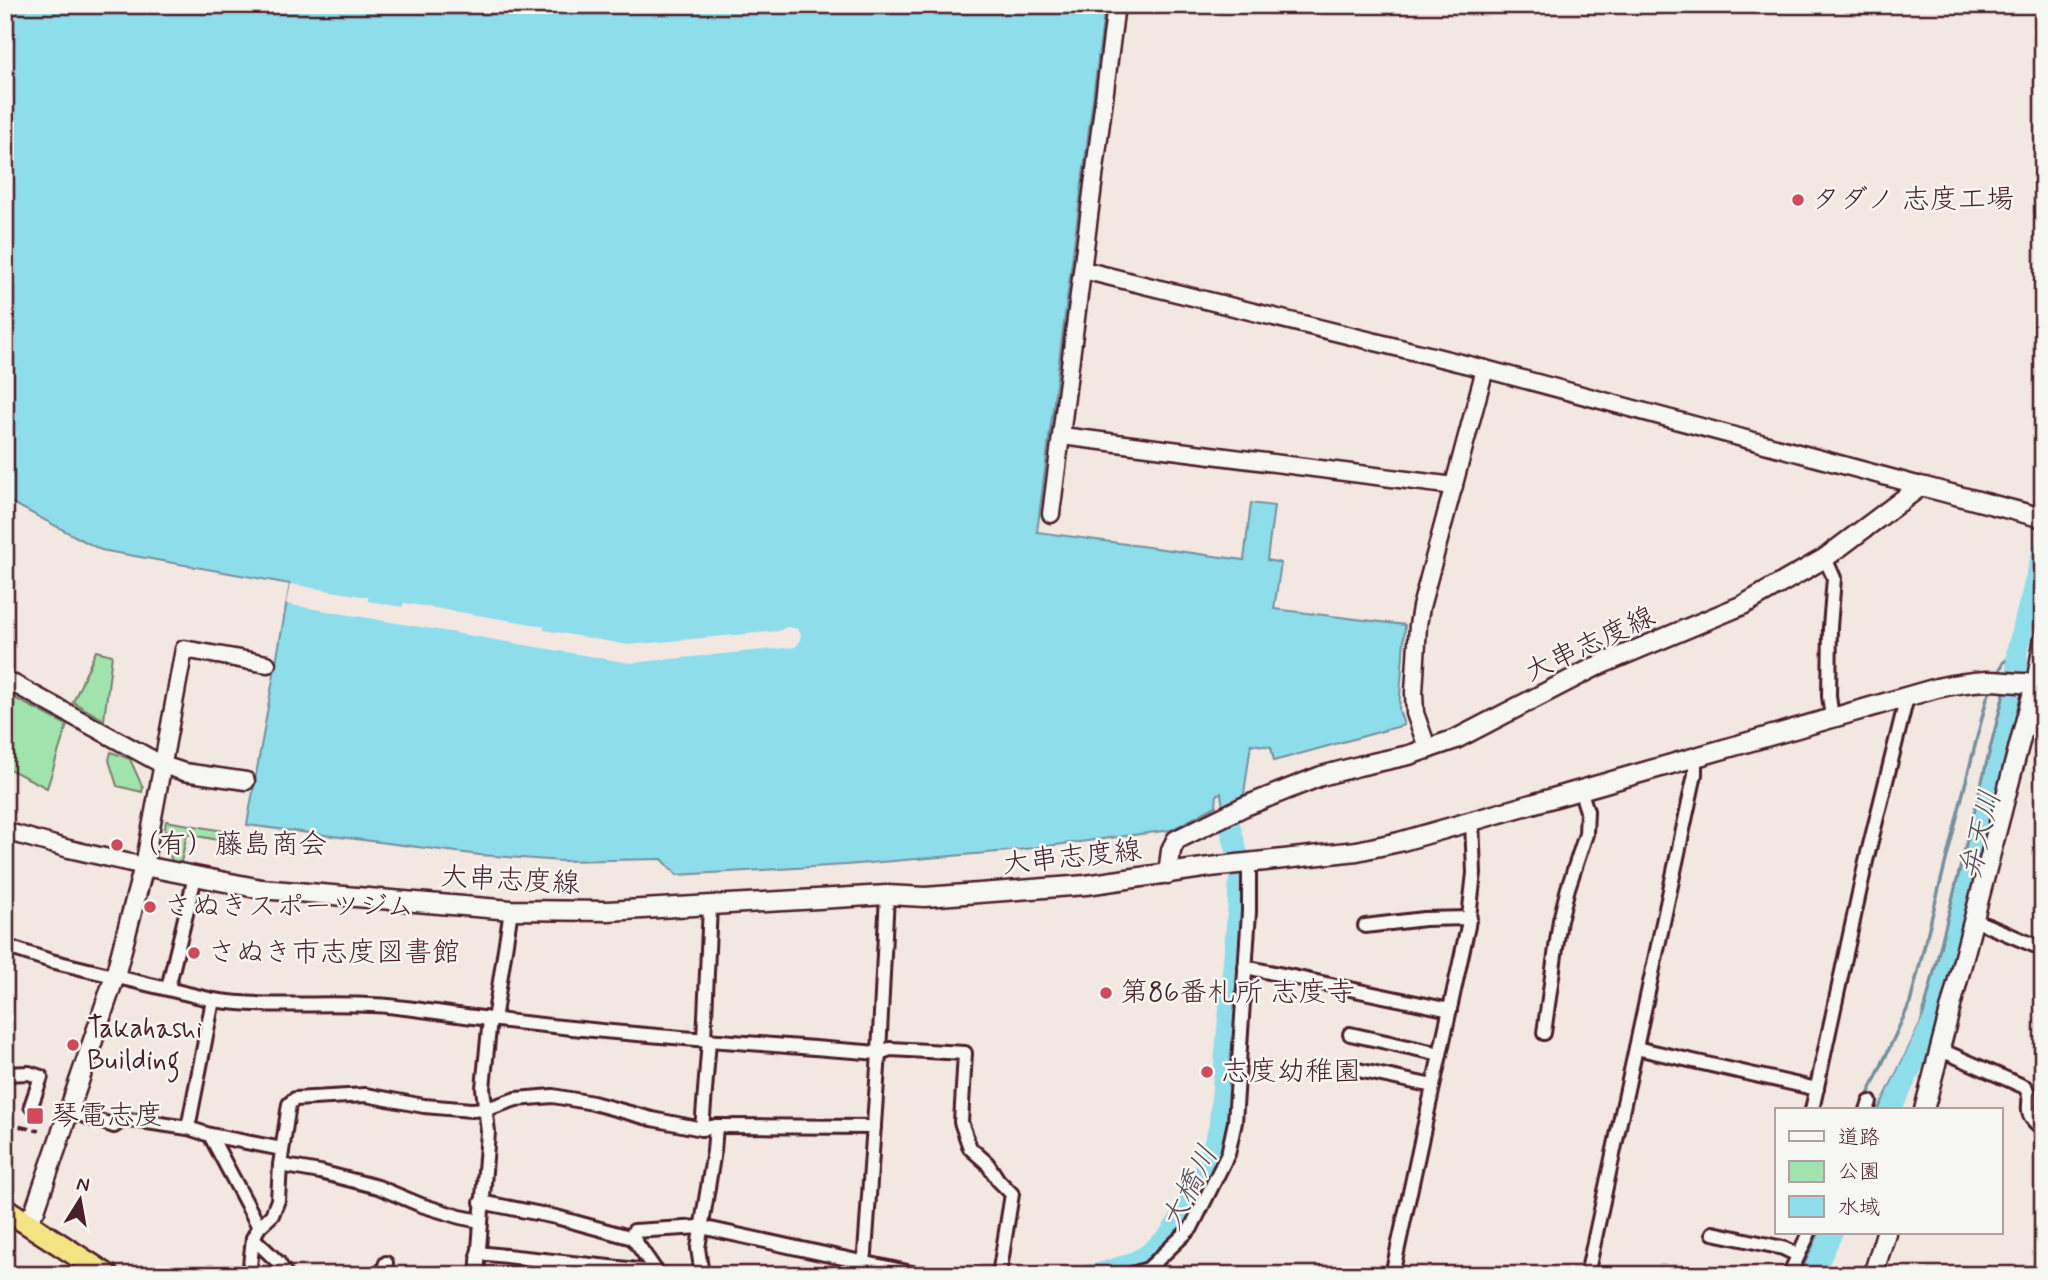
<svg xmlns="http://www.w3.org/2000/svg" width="2048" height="1280" viewBox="0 0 2048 1280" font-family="Mynerve,'Klee One',sans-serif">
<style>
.green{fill:#a1e3ad;stroke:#76816c;stroke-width:2}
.water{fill:#8eddeb;stroke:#73919e;stroke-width:2}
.pier{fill:#f3e7e2}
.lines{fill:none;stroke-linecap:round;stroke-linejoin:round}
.stream{stroke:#73919e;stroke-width:3.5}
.river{stroke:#8eddeb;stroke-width:21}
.minor-casing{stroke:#4a1f2b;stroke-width:18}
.tertiary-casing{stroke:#4a1f2b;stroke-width:21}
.secondary-casing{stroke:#4a1f2b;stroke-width:23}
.trunk-casing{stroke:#4a1f2b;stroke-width:26}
.minor{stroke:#f6f6f2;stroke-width:12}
.tertiary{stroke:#f6f6f2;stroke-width:16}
.secondary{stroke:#f6f6f2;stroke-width:18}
.trunk{stroke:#f4e382;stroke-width:21}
.rail{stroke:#4a1f2b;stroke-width:3.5;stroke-dasharray:10 5;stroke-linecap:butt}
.poi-dot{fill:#d1495b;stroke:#f6f6f2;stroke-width:2.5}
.labels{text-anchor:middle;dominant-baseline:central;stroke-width:5;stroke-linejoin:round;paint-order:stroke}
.poi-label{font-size:28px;fill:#4a1f2b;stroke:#f6f6f2;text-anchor:start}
.street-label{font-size:28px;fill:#4a1f2b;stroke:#f6f6f2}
.water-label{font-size:30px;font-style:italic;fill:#5b4e5b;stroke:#f6f6f2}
</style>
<rect width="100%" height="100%" fill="#f3e7e2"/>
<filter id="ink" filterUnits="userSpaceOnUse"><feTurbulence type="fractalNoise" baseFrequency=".0143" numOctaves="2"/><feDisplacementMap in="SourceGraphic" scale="14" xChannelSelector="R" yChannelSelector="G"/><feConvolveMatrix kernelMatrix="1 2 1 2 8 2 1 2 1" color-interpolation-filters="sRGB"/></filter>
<g filter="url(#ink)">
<g class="green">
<path d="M 96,651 L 112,655 L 104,720 L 73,702 Z"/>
<path d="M 5,693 L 67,725 L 47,788 L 5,767 Z"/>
<path d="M 111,752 L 130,759 L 143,788 L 142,792 L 117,786 L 109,760 Z"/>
<path d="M 166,821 L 230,832 L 228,842 L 187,834 L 180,867 L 174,866 L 164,839 Z"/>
</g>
<path class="water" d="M 5,5 L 1105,5 L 1037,532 L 1244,560 L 1251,503 L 1274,506 L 1267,560 L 1281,563 L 1274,609 L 1405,625 L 1399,710 L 1404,725 L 1274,761 L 1271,747 L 1251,744 L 1243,801 L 1223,809 L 1221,793 L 1217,794 L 1216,806 L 1171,830 L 1010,851 L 846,865 L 677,875 L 662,859 L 561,861 L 480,855 L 247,825 L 290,584 L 101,550 L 5,499 Z"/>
<path class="pier" d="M 290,584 L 368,597 L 368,601 L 402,607 L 404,603 L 544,626 L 544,630 L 628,645 L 778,631 L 787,627 L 798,629 L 801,635 L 799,643 L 795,647 L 630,663 L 286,604 Z"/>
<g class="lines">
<g class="stream">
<path d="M 1997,676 L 2003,663 L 2017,651"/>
<path d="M 2009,676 L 2017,653"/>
<path d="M 1866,1099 L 1910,1003 L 1987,698 L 1993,686"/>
<path d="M 1879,1110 L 1921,1024 L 2006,686"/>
<path d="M 1782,1275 L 1801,1236"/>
<path d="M 1799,1275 L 1819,1233"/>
</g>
<g class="river">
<path d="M 1891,1110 L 1935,1017 L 2016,697 L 2017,651 L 2043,551"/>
<path d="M 1088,1275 L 1098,1274 L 1130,1264 L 1146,1256 L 1168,1237 L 1182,1216 L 1207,1166 L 1219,1128 L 1238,909 L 1240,862 L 1229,823 L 1234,803"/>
<path d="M 1812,1275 L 1832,1233"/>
</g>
<g class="minor-casing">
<g id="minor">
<path d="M 1825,558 L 1834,578 L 1830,627 L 1829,696 L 1832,718"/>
<path d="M 1974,920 L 2043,949"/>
<path d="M 1365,926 L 1424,919 L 1470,918"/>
<path d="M 5,946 L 51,961 L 213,1000 C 271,1009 329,1001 388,1006 C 425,1010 462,1016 498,1020 C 625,1035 752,1043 879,1053 L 890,1049 L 965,1053 L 961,1122 L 970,1148 L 987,1163 L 998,1180 L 1012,1194 L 999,1275"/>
<path d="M 1245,967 L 1450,1010"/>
<path d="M 168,988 L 195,877"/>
<path d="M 494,1020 L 511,910"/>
<path d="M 1544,1033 L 1560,920 L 1568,888 L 1586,834 L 1587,811 L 1580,789"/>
<path d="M 1350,1034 L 1440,1054"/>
<path d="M 704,1039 L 710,906"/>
<path d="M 1636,1048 L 1817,1089"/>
<path d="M 1941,1050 L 2025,1087 C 2037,1105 2017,1110 2043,1129"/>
<path d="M 1358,1070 L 1433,1086"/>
<path d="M 5,1074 L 29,1073 L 41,1077 L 31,1106"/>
<path d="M 68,1110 L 114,1126 L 123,1120 L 140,1121 L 188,1128 L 210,1135 L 259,1227"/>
<path d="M 1812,1110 L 1866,861 L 1907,697"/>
<path d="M 1867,1110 L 1870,1102"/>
<path d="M 716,1126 L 874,1127"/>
<path d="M 188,1128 L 213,1000"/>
<path d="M 702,1129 L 709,1040"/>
<path d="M 210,1135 L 282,1149"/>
<path d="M 280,1165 L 320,1172 L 378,1187 L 421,1205 L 460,1217 L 480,1221"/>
<path d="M 481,1202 L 556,1217 L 633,1238 L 634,1231 L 701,1227 L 921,1275"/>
<path d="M 1713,1233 L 1783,1248 L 1798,1255"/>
<path d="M 253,1238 L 278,1262 L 286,1275"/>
<path d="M 633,1238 L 658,1274"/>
<path d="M 478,1253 L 656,1272"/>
<path d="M 249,1275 L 253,1238 L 259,1227 L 272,1215 L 278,1200 L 280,1165 L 289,1104 L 295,1099 L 366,1095 L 424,1106 L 471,1110 L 487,1109 L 516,1099 L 553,1096 L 593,1103 L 652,1119 L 702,1129 L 716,1126 L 714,1151 L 698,1248 L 702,1275"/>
<path d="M 382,1275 L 386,1263"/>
<path d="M 477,1275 L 488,1132 L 483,1088 L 490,1019"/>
<path d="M 862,1275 L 865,1253 L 879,1053 L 887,895"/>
<path d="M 1128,1275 L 1148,1269 L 1191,1228 L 1228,1154 L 1235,1122 L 1249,912 L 1249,863"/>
<path d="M 1392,1275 L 1468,926 L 1474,873 L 1472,821"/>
<path d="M 1587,1275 L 1695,774 L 1695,764 L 1692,757"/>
<path d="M 1789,1275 L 1809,1233"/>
</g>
</g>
<g class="tertiary-casing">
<g id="tertiary">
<path d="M 1083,270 L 1485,369 L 1921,486"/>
<path d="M 1062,436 L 1454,486"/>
<path d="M 1051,514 L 1116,5"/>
<path d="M 5,679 L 163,765 L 184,772 L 246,781"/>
<path d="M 2035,684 L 2043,637"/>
<path d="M 1428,750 L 1415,713 L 1414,693 L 1418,625 L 1421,607 L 1485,369"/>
<path d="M 5,831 L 69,849 L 144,866 L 184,649 L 267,664"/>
</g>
</g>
<g class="secondary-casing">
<g id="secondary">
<path d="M 1168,874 L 1171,850 L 1176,840 L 1243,807 L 1321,776 L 1359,766 L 1409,755 L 1456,739 L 1595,667 L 1743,605 L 1825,558 L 1921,486 L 2043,518"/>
<path d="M 1924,1110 L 2035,684"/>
<path d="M 26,1223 L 35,1210 L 115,976 L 144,866 L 261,889 L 511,910 L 608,911 L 887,895 L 925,897 L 1086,885 L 1210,867 L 1357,851 L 1399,842 L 1937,688 C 1954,684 1970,682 1987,681 C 2006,681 2024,685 2043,683"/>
<path d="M 1873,1275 L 1886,1233"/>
</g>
</g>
<g class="trunk-casing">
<path id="trunk" d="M 5,1209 L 107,1275"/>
</g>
<use href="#minor" class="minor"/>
<use href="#tertiary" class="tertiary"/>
<use href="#secondary" class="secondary"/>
<use href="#trunk" class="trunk"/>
<g class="rail">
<path d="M 5,1111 L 11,1112"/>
<path d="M 5,1123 L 39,1131"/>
</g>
</g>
</g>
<g class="poi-dot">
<circle cx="1798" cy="200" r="7"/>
<circle cx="117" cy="845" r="7"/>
<circle cx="150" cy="907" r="7"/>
<circle cx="194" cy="953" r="7"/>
<circle cx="1106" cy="993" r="7"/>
<circle cx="73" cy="1045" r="7"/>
<circle cx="1207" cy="1072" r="7"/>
<rect x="26" y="1107" width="18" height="18" rx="3.5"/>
</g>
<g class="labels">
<g class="poi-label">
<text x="1812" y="200">タダノ 志度工場</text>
<text x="131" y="845">（有）藤島商会</text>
<text x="164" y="907">さぬきスポーツジム</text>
<text x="208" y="953">さぬき市志度図書館</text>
<text x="1120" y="993">第86番札所 志度寺</text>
<text x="87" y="1029">Takahashi<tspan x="87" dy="32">Building</tspan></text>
<text x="1221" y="1072">志度幼稚園</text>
<text x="51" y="1116">琴電志度</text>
</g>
<g class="street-label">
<text transform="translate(1590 645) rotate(-25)">大串志度線</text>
<text transform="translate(1072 858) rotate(-6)">大串志度線</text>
<text transform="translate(510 881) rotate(3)">大串志度線</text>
</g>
<g class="water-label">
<text transform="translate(1981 835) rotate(-76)">弁天川</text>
<text transform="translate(1190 1188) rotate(-63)">大橋川</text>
</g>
</g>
<rect width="2048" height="1280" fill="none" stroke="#f6f6f2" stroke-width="28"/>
<rect x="14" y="14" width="2020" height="1252" fill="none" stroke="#4a1f2b" stroke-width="2.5" filter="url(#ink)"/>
<rect x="1775" y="1108" width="228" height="126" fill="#f6f6f2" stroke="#b1a0a2" stroke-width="2"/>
<rect x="1789" y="1131" width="35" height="10" fill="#f6f6f2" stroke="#b1a0a2" stroke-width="2"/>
<text x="1838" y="1144" font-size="21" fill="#4a1f2b">道路</text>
<rect x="1789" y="1161" width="35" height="21" fill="#a1e3ad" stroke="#b1a0a2" stroke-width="2"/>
<text x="1838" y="1178" font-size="21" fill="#4a1f2b">公園</text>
<rect x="1789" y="1196" width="35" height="21" fill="#8eddeb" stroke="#b1a0a2" stroke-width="2"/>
<text x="1838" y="1214" font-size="21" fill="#4a1f2b">水域</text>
<g transform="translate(80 1200) rotate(11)" stroke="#f6f6f2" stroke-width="5" paint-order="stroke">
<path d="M0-5L12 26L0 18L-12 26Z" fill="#4a1f2b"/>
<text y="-10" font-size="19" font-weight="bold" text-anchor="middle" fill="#4a1f2b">N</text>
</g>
</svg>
